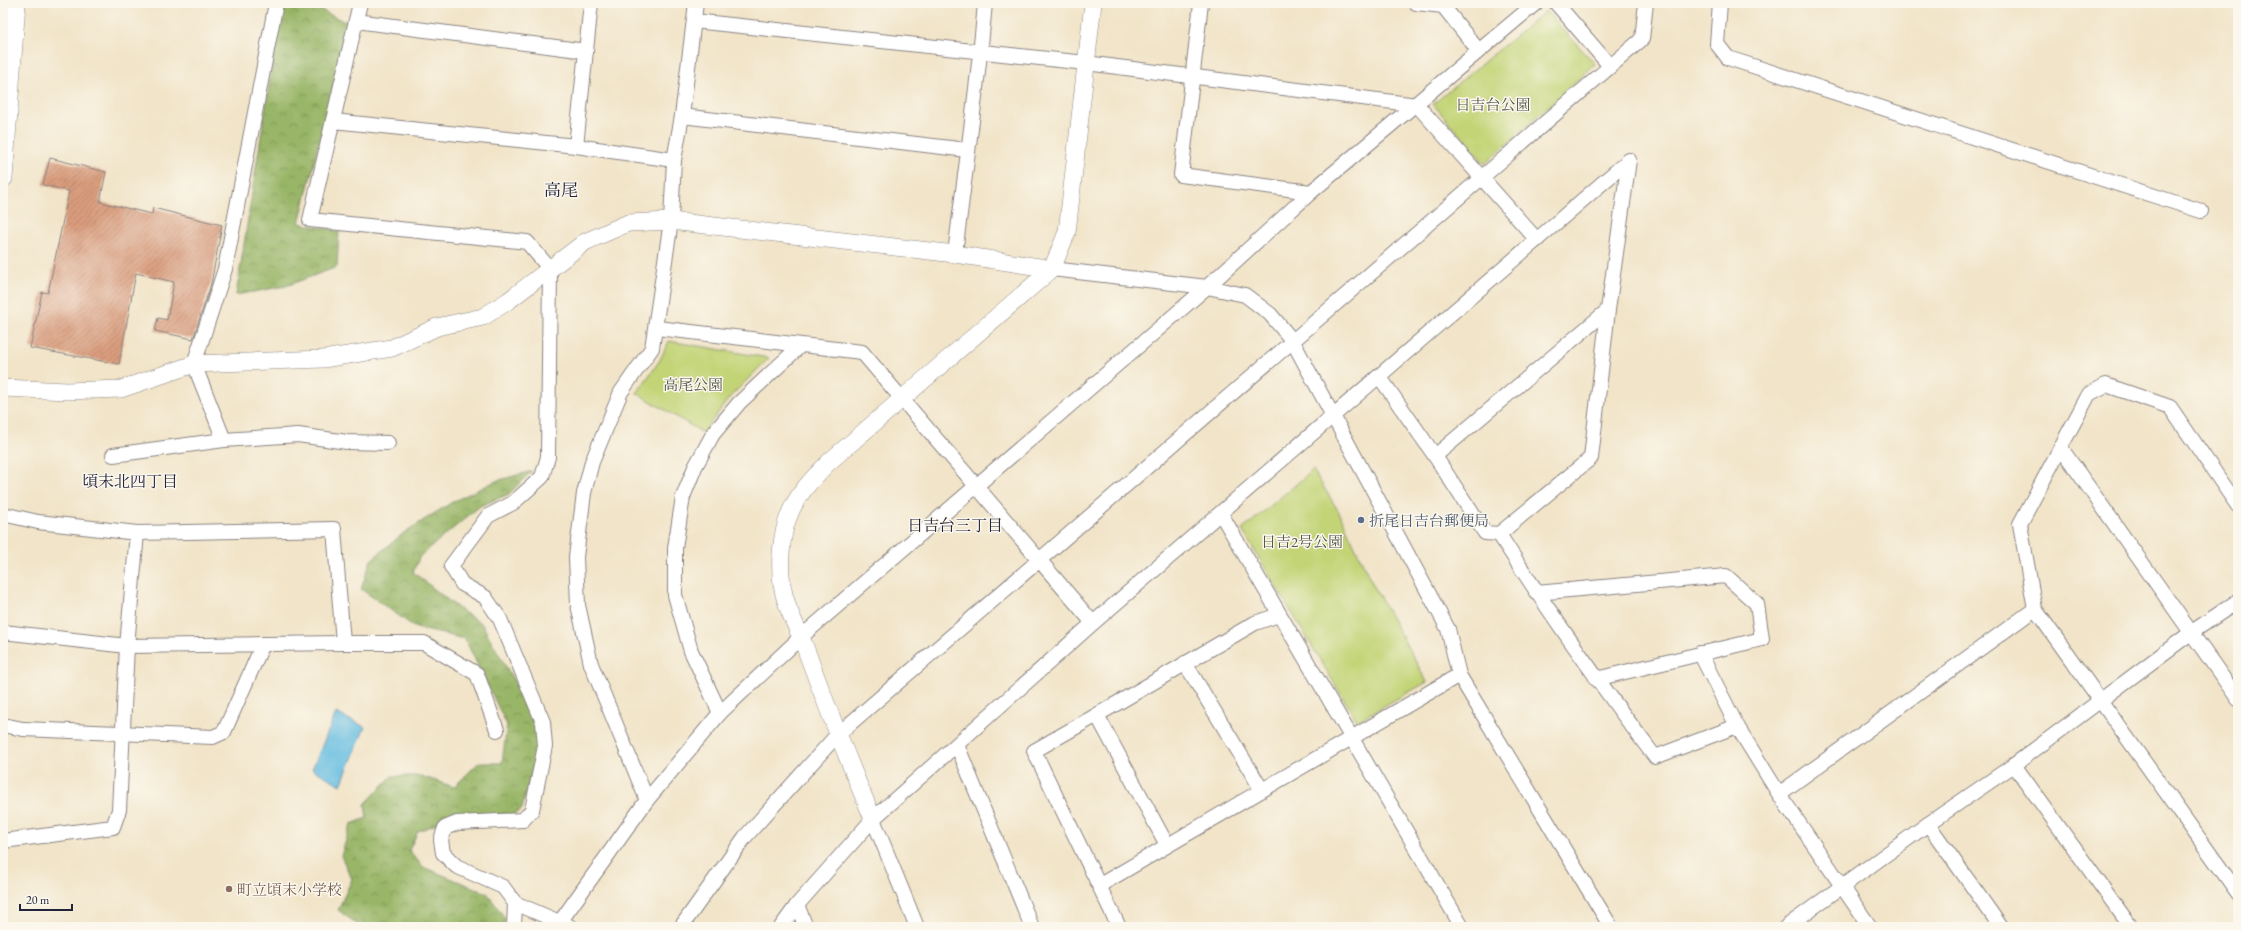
<svg xmlns="http://www.w3.org/2000/svg" width="2241" height="930" viewBox="0 0 2241 930" font-family="'EB Garamond','Noto Serif JP',serif">
<style>
.green{fill:#c2d476;stroke:#727b58}
.forest{fill:url(#forest-crowns);stroke:#5e6c51}
.water{fill:#62bbe0;stroke:#426e8e}
.building{fill:url(#building-hatch)}
.lines{fill:none;stroke-linecap:round;stroke-linejoin:round}
.minor-casing{stroke:#8a8382;stroke-width:16}
.tertiary-casing{stroke:#8a8382;stroke-width:18}
.secondary-casing{stroke:#8a8382;stroke-width:20}
.minor{stroke:#fff;stroke-width:14}
.tertiary{stroke:#fff;stroke-width:17}
.secondary{stroke:#fff;stroke-width:19}
.service-dot{fill:#5c6f8a;stroke:#fbf7ec;stroke-width:1.5}
.education-dot{fill:#8d6e63;stroke:#fbf7ec;stroke-width:1.5}
.labels{text-anchor:middle;dominant-baseline:central;stroke-width:3;stroke-linejoin:round;paint-order:stroke}
.park-label{font-size:15px;fill:#52574d;stroke:#fbf7ec}
.service-label{font-size:15px;fill:#4e5e75;stroke:#fbf7ec;text-anchor:start}
.education-label{font-size:15px;fill:#785e54;stroke:#fbf7ec;text-anchor:start}
.neighbourhood-label{font-size:16px;fill:#22223b;stroke:#fbf7ec}
.quarter-label{font-size:17px;fill:#22223b;stroke:#fbf7ec}
</style>
<defs>
<pattern id="forest-crowns" width="20" height="18" patternUnits="userSpaceOnUse"><rect width="20" height="18" fill="#99b667"/><path d="M2 6a3 3 0 1 1 6 0M12 15a3 3 0 1 1 6 0" fill="none" stroke="#7c9456"/></pattern>
<pattern id="building-hatch" width="6" height="6" patternUnits="userSpaceOnUse"><rect width="6" height="6" fill="#da9d7e"/><path d="M-1 1l2-2M0 6l6-6M5 7l2-2" fill="none" stroke="#b08068"/></pattern>
</defs>
<rect width="100%" height="100%" fill="#fbf7ec"/>
<filter id="ink" filterUnits="userSpaceOnUse"><feTurbulence type="fractalNoise" baseFrequency=".025" numOctaves="2"/><feDisplacementMap in="SourceGraphic" scale="8" xChannelSelector="R" yChannelSelector="G"/><feConvolveMatrix kernelMatrix="1 2 1 2 8 2 1 2 1" color-interpolation-filters="sRGB"/></filter>
<filter id="wash" filterUnits="userSpaceOnUse"><feTurbulence type="fractalNoise" baseFrequency=".012" numOctaves="4" result="noise"/><feDisplacementMap in="SourceGraphic" scale="16" xChannelSelector="R" yChannelSelector="G"/><feGaussianBlur stdDeviation="0.9" result="paint"/><feColorMatrix in="noise" values="0 0 0 0 0 0 0 0 0 0 0 0 0 0 0 0 0 1.4 0 .05"/><feComposite in="paint" operator="in"/></filter>
<g filter="url(#wash)">
<rect width="100%" height="100%" fill="#f1e4c8"/>
<g class="green">
<path d="M 1546,11 L 1595,64 L 1485,164 L 1433,104 Z"/>
<path d="M 669,341 L 769,358 L 730,397 L 703,433 L 637,393 L 660,360 Z"/>
<path d="M 1313,470 L 1339,512 L 1371,581 L 1427,682 L 1357,721 L 1242,530 Z"/>
</g>
<g class="forest">
<path d="M 282,3 L 314,3 L 313,6 L 349,24 L 299,223 L 339,231 L 337,267 L 286,286 L 236,295 Z"/>
<path d="M 532,471 L 509,494 L 480,506 L 420,556 L 413,572 L 458,608 L 482,624 L 538,724 L 538,746 L 522,809 L 513,815 L 461,815 L 418,831 L 409,850 L 423,867 L 487,893 L 505,918 L 504,927 L 356,927 L 357,924 L 338,910 L 352,879 L 341,856 L 351,824 L 367,818 L 365,804 L 392,776 L 421,776 L 454,787 L 478,763 L 502,763 L 507,725 L 465,639 L 416,628 L 361,589 L 371,560 L 405,532 L 454,501 L 496,481 Z"/>
</g>
<path class="water" d="M 336,713 L 365,727 L 341,785 L 312,769 Z"/>
<g id="blocks">
<path class="building" d="M 50,158 L 106,172 L 100,202 L 152,214 L 153,208 L 222,225 L 211,284 L 193,339 L 155,331 L 158,318 L 167,320 L 174,282 L 136,273 L 119,364 L 30,348 L 42,292 L 48,293 L 69,191 L 43,185 Z"/>
</g>
</g>
<g filter="url(#ink)">
<use href="#blocks" fill-opacity="0" stroke="#8a8382" stroke-width="1"/>
<g class="lines">
<g class="minor-casing">
<g id="minor">
<path d="M 276,3 L 225,269 L 194,364 L 224,440 L 298,435 L 347,442 L 388,443"/>
<path d="M 360,3 L 310,220 L 527,242 L 550,269 L 548,457 L 542,477 L 513,503 L 488,516 L 451,566 L 462,584 L 485,597 L 500,619 L 543,722 L 545,746 L 532,810 L 523,820 L 457,823 L 445,828 L 441,840 L 443,853 L 456,866 L 503,887 L 515,903 L 571,927"/>
<path d="M 1201,3 L 1181,175 L 1311,192"/>
<path d="M 1416,3 L 1443,6 L 1478,50"/>
<path d="M 1556,3 L 1610,66"/>
<path d="M 1720,3 L 1717,44 L 1728,58 L 2201,211"/>
<path d="M 356,21 L 586,51"/>
<path d="M 694,21 L 1086,63 L 1417,105 L 1537,240"/>
<path d="M 682,116 L 967,150"/>
<path d="M 333,121 L 576,146 L 674,160"/>
<path d="M 576,146 L 591,3"/>
<path d="M 955,254 C 965,170 978,87 985,3"/>
<path d="M 1052,269 L 1207,287 L 1245,295 L 1270,314 L 1292,340 L 1448,629 L 1459,675 L 1611,927"/>
<path d="M 657,328 L 862,352 L 1093,623"/>
<path d="M 2061,448 L 2238,699"/>
<path d="M 113,455 L 224,440"/>
<path d="M 1435,456 L 1608,310"/>
<path d="M 2238,506 L 2170,407 L 2106,385 L 2089,394 L 2020,524 L 2035,609 L 2238,893"/>
<path d="M 3,514 L 38,522 L 137,533 L 334,529 L 343,643 L 424,643 L 477,674 L 497,730"/>
<path d="M 1221,514 L 1462,927"/>
<path d="M 1499,534 C 1548,611 1600,684 1655,757 L 1737,726"/>
<path d="M 1536,593 L 1726,576 L 1757,604 L 1762,639 L 1596,679"/>
<path d="M 3,632 L 127,646 L 343,643"/>
<path d="M 1700,653 L 1737,726 L 1779,794 L 1870,927"/>
<path d="M 1185,663 L 1262,790"/>
<path d="M 720,713 L 691,651 L 675,595 L 675,548 L 683,497 L 695,467 L 713,434 L 739,403 L 800,346"/>
<path d="M 1097,715 L 1034,751 L 1119,927"/>
<path d="M 3,725 L 23,729 L 213,737 L 224,732 L 263,644"/>
<path d="M 957,745 L 1032,927"/>
<path d="M 2014,765 L 2131,927"/>
<path d="M 1779,794 L 2035,609"/>
<path d="M 647,800 L 591,664 L 578,605 L 576,557 L 584,493 L 592,462 L 621,392 L 652,348 L 671,221 L 674,160 L 682,116 L 696,3"/>
<path d="M 873,819 L 917,927"/>
<path d="M 1928,824 L 2001,927"/>
<path d="M 3,841 L 113,827 L 119,810 L 127,646 L 137,533"/>
<path d="M 1167,845 L 1097,715 L 1255,623 L 1279,615"/>
<path d="M 1100,885 L 1459,675"/>
<path d="M 797,905 L 806,927"/>
<path d="M 560,922 L 647,800 L 720,713 L 801,637 L 1207,287 L 1311,192 L 1536,3"/>
<path d="M 514,927 L 515,903"/>
<path d="M 681,927 L 745,837 L 837,735 L 1642,39 L 1646,3"/>
<path d="M 781,927 L 797,905 L 873,819 L 1093,623 L 1629,160 L 1608,310 L 1591,458 L 1499,534 L 1485,533 L 1435,456 L 1379,376"/>
<path d="M 1786,927 L 1928,824 L 2014,765 L 2192,632 L 2238,601"/>
</g>
</g>
<g class="tertiary-casing">
<g id="tertiary">
<path d="M 3,388 L 67,391 L 121,389 L 194,364 L 323,359 L 392,348 L 437,327 L 483,317 L 508,301 L 585,242 L 628,223 L 671,221 L 955,254 L 1052,269"/>
<path d="M 873,819 C 849,762 826,705 805,647 C 797,626 785,607 782,584 C 779,564 781,537 788,518 C 796,495 813,478 829,462 L 1052,269 L 1067,232 L 1093,3"/>
</g>
</g>
<g class="secondary-casing">
<path id="secondary" d="M 3,178 L 16,3"/>
</g>
<use href="#minor" class="minor"/>
<use href="#tertiary" class="tertiary"/>
<use href="#secondary" class="secondary"/>
</g>
</g>
<circle class="service-dot" cx="1361" cy="520" r="4"/>
<circle class="education-dot" cx="229" cy="889" r="4"/>
<g class="labels">
<g class="park-label">
<text x="1493" y="104">日吉台公園</text>
<text x="693" y="384">高尾公園</text>
<text x="1302" y="541">日吉2号公園</text>
</g>
<g class="service-label">
<text x="1369" y="520">折尾日吉台郵便局</text>
</g>
<g class="education-label">
<text x="237" y="889">町立頃末小学校</text>
</g>
<g class="neighbourhood-label">
<text x="130" y="481">頃末北四丁目</text>
<text x="955" y="525">日吉台三丁目</text>
</g>
<g class="quarter-label">
<text x="561" y="190">高尾</text>
</g>
</g>
<rect width="2241" height="930" fill="none" stroke="#fbf7ec" stroke-width="16"/>
<path d="M20 904v6h52v-6" fill="none" stroke="#22223b" stroke-width="2"/>
<text x="26" y="904" font-size="12" fill="#22223b" stroke="#fbf7ec" stroke-width="3" paint-order="stroke">20 m</text>
</svg>
